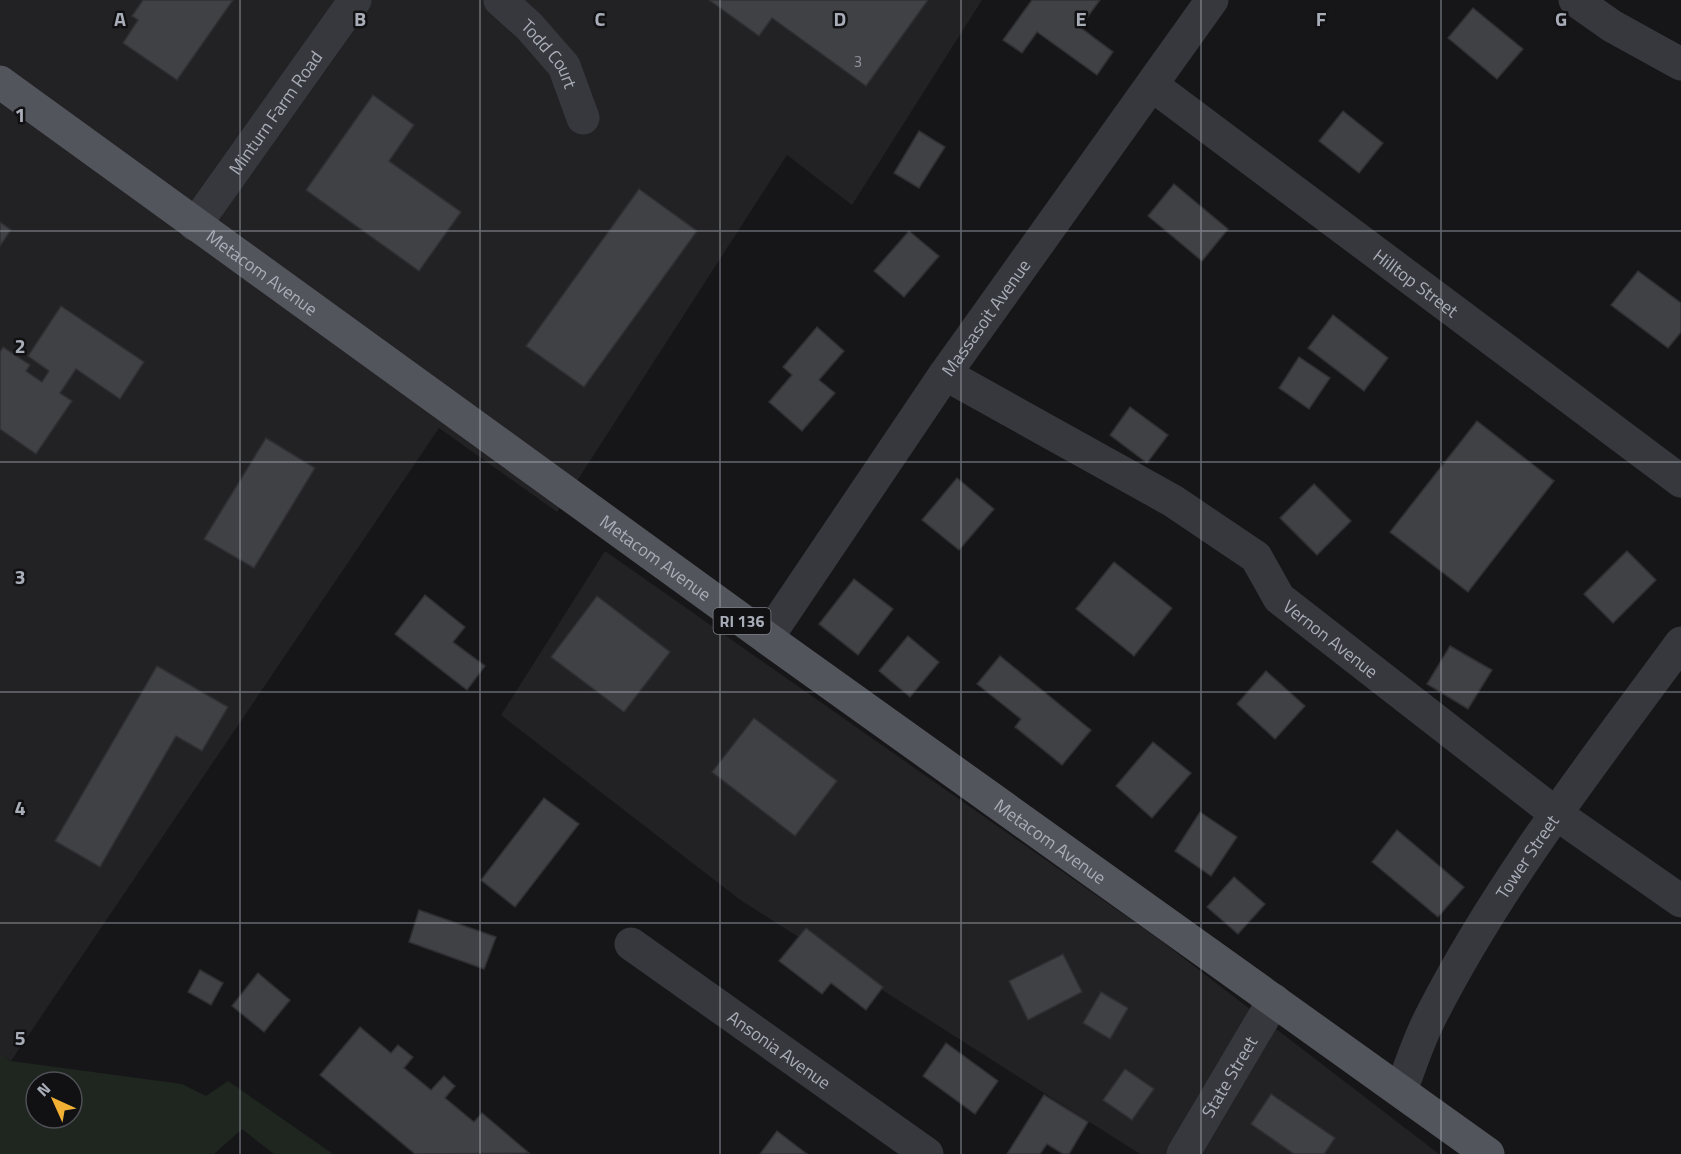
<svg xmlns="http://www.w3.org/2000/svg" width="1681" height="1154" viewBox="0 0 1681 1154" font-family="'Titillium Web',sans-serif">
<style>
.built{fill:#222225}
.green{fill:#1e261f;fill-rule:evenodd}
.building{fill:#404145;stroke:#303034;stroke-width:1.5}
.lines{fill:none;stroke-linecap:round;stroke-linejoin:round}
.minor{stroke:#37383d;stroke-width:33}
.major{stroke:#53555c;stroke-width:33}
.grid{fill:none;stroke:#a8adb8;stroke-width:1.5;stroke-opacity:0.55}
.labels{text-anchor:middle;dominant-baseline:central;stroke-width:5;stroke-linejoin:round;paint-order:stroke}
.number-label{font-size:15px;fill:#8e929b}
.shield{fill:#111113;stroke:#7b7e86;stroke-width:1.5}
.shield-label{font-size:16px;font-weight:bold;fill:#a8adb8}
.street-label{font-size:18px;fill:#a8adb8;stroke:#111113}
.grid-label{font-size:20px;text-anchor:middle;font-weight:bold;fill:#a8adb8;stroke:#111113;stroke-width:5;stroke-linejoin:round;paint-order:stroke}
</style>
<rect width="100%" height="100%" fill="#161618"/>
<g class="built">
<path d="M 0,0 L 982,0 L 852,205 L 787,155 L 557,512 L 439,428 L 11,1061 L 0,1054 Z"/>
<path d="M 605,551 L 1160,940 L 1439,1154 L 1140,1154 L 739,899 L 501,715 Z"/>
</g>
<path class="green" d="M 0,1054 L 11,1061 L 182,1084 L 206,1096 L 228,1081 L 333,1154 L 274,1154 L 242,1129 L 214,1154 L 0,1154 ZM 36,1082 L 72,1082 L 72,1118 L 36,1118 Z"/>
<g class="building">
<path d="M 143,0 L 233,0 L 177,80 L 123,43 L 138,20 L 132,16 Z"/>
<path d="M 709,0 L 928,0 L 866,86 L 772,18 L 759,36 Z"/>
<path d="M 1032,0 L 1100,0 L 1080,27 L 1113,52 L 1097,75 L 1037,32 L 1022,53 L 1003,40 Z"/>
<path d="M 1473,8 L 1523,49 L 1497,79 L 1448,38 Z"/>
<path d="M 373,95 L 414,125 L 389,161 L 461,212 L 419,271 L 306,190 Z"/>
<path d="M 1343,111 L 1383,143 L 1359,173 L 1319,141 Z"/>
<path d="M 919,131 L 945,147 L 919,188 L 894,173 Z"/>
<path d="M 1174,184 L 1228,229 L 1202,261 L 1148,216 Z"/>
<path d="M 639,189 L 697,231 L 584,387 L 526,346 Z"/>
<path d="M 0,222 L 11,230 L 0,246 Z"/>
<path d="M 909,231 L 939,256 L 904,297 L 874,271 Z"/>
<path d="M 1638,271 L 1681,303 L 1681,332 L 1668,348 L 1611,305 Z"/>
<path d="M 61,306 L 144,362 L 120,399 L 76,369 L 60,393 L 72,401 L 36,454 L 0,429 L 0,352 L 3,347 L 30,365 L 26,371 L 42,382 L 49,371 L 28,356 Z"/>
<path d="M 1333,315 L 1388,358 L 1364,391 L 1308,348 Z"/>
<path d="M 817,327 L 844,351 L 819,380 L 835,393 L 802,431 L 769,402 L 792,375 L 783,367 Z"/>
<path d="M 1299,357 L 1330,378 L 1309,409 L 1279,388 Z"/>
<path d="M 1130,407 L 1168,435 L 1147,463 L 1110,435 Z"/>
<path d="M 1477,421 L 1554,481 L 1468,592 L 1390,532 Z"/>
<path d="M 266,438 L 315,468 L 254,568 L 204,539 Z"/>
<path d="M 957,478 L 994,509 L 959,550 L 922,520 Z"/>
<path d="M 1314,484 L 1351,521 L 1317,555 L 1280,518 Z"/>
<path d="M 1627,551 L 1656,580 L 1613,623 L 1584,594 Z"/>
<path d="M 1114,562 L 1172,608 L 1134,656 L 1076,609 Z"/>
<path d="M 854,579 L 893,609 L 858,655 L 819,624 Z"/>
<path d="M 425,595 L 465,627 L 453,642 L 485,666 L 467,690 L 395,634 Z"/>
<path d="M 597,596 L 670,652 L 624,712 L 551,657 Z"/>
<path d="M 908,636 L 939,662 L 910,697 L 879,671 Z"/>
<path d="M 1450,646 L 1492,670 L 1468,709 L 1427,684 Z"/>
<path d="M 1000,656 L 1091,730 L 1062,765 L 1015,727 L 1021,719 L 977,684 Z"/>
<path d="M 157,666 L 228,707 L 202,751 L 176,736 L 100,867 L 55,841 Z"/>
<path d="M 1266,671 L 1305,706 L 1275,739 L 1237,704 Z"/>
<path d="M 754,718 L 837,781 L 795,836 L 712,772 Z"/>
<path d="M 1153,742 L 1191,773 L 1152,818 L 1116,786 Z"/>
<path d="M 544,798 L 579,824 L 515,907 L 481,880 Z"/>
<path d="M 1200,812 L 1237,837 L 1211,876 L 1175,851 Z"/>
<path d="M 1397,830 L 1464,887 L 1438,917 L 1372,862 Z"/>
<path d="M 1234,877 L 1265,904 L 1238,934 L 1207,907 Z"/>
<path d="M 419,910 L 496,937 L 484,969 L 409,942 Z"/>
<path d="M 806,928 L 883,987 L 866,1010 L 831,983 L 822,994 L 779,961 Z"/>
<path d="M 1063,954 L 1082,992 L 1028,1020 L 1009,981 Z"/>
<path d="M 200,970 L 223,983 L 211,1005 L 188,992 Z"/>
<path d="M 258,973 L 290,1000 L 264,1032 L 232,1006 Z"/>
<path d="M 1101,992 L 1128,1008 L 1110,1039 L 1083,1023 Z"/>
<path d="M 360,1027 L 391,1053 L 398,1045 L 413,1057 L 404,1068 L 431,1090 L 444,1076 L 455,1086 L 445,1098 L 474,1122 L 482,1113 L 529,1153 L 415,1154 L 320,1075 Z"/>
<path d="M 946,1043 L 998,1081 L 975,1114 L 923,1076 Z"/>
<path d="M 1125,1069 L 1154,1089 L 1132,1120 L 1103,1100 Z"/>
<path d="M 1271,1094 L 1335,1138 L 1324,1154 L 1294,1154 L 1251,1124 Z"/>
<path d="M 1044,1095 L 1088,1122 L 1069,1154 L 1063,1154 L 1047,1144 L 1040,1154 L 1007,1154 Z"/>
<path d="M 777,1131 L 807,1154 L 760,1154 Z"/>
</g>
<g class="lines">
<g class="minor">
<path id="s1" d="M 500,0 L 529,26 L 564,66 L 583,118"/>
<path d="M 1575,0 L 1612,26 L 1681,64"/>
<path id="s2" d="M 1152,85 L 1681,481"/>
<path id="s3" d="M 195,225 L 355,0"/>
<path id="s4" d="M 945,374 L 1173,501 L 1256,557 L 1279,598 L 1555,813 L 1681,901"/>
<path id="s5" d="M 767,638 L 945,374 L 1212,0"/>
<path id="s6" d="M 631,944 L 927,1154"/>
<path id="s7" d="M 1401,1090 C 1411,1065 1419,1038 1432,1014 C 1500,881 1593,763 1681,643"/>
<path id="s8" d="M 1183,1154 L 1274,1000"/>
</g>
<path class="major" id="s9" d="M 0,82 L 767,638 L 1488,1154"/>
</g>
<path class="grid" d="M 240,0 L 240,1154M 480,0 L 480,1154M 720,0 L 720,1154M 961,0 L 961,1154M 1201,0 L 1201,1154M 1441,0 L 1441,1154M 0,231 L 1681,231M 0,462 L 1681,462M 0,692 L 1681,692M 0,923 L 1681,923"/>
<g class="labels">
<g class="number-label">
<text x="858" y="61">3</text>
</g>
<rect class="shield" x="713.5" y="608" width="57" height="26" rx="4.5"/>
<g class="shield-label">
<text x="742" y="621">RI 136</text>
</g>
<g class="street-label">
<text stroke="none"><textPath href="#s1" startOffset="74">Todd Court</textPath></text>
<text stroke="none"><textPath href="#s3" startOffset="138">Minturn Farm Road</textPath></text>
<text stroke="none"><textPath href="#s9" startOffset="324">Metacom Avenue</textPath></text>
<text stroke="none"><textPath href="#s2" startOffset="330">Hilltop Street</textPath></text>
<text stroke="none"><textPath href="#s5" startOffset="388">Massasoit Avenue</textPath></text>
<text stroke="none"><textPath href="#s9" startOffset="810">Metacom Avenue</textPath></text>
<text stroke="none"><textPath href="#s4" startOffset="474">Vernon Avenue</textPath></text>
<text stroke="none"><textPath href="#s9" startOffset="1296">Metacom Avenue</textPath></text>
<text stroke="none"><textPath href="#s7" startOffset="266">Tower Street</textPath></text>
<text stroke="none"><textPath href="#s6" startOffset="182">Ansonia Avenue</textPath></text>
<text stroke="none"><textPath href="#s8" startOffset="90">State Street</textPath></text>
</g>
</g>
<g class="grid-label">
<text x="120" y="26">A</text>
<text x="360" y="26">B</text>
<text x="600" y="26">C</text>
<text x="840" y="26">D</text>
<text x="1081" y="26">E</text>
<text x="1321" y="26">F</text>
<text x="1561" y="26">G</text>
<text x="20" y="122">1</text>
<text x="20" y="353">2</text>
<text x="20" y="584">3</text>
<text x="20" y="815">4</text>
<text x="20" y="1045">5</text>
</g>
<g transform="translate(54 1100) rotate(315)"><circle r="28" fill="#111113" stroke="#4d4f55" stroke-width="1.5"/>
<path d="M0-4.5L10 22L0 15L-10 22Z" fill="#f2b134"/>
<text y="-9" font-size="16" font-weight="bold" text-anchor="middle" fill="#a8adb8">N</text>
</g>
</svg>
